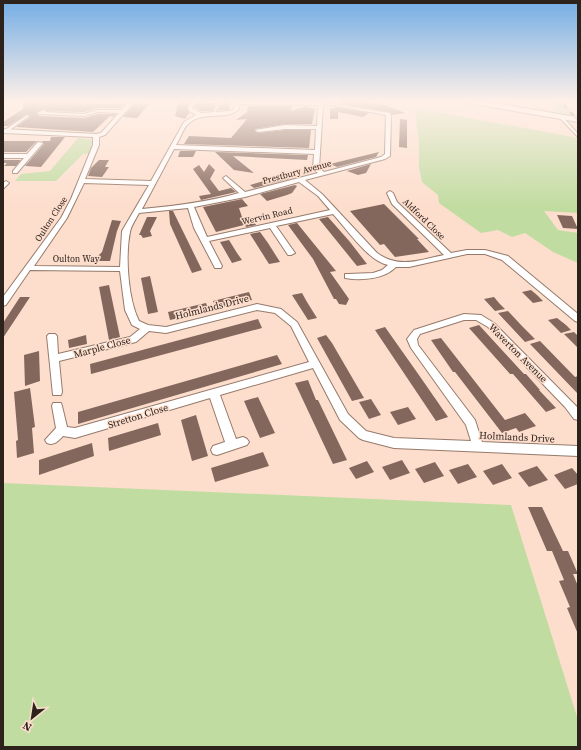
<svg xmlns="http://www.w3.org/2000/svg" width="581" height="750" viewBox="0 0 581 750" font-family="'Source Serif 4',serif">
<style>
.green{fill:#c1dca1}
.building{fill:#84675c}
.lines{fill:none;stroke-linecap:round;stroke-linejoin:round}
.lane-casing{stroke:#957a6b;stroke-width:2}
.street-casing{stroke:#957a6b;stroke-width:2}
.highway-casing{stroke:#957a6b;stroke-width:2}
.lane{fill:#fff;fill-rule:evenodd}
.street{fill:#fff;fill-rule:evenodd}
.highway{fill:#fff;fill-rule:evenodd}
.rail-casing{stroke:#63534a;stroke-width:2.5}
.rail{stroke:#fddecd;stroke-width:1.5;stroke-dasharray:5;stroke-linecap:butt}
.labels{text-anchor:middle;dominant-baseline:central;stroke-width:3;stroke-linejoin:round;paint-order:stroke}
.far-street-label{font-size:9px;fill:#2d221c;stroke:#fddecd}
.street-label{font-size:10px;fill:#2d221c;stroke:#fddecd}
</style>
<rect width="100%" height="100%" fill="#fddecd"/>
<g class="green">
<path d="M 530,101 L 536,101 L 539,107 L 553,111 L 557,110 L 556,108 L 549,105 L 549,103 L 543,101 L 558,101 L 574,117 L 541,112 Z"/>
<path d="M 415,108 L 578,138 L 578,213 L 544,211 L 558,230 L 578,233 L 578,263 L 553,252 L 525,233 L 512,237 L 498,230 L 481,233 L 439,203 L 438,195 L 422,182 L 419,167 L 419,142 Z"/>
<path d="M 78,138 L 94,140 L 91,146 L 93,149 L 91,153 L 83,154 L 56,181 L 15,181 L 21,174 L 50,171 Z"/>
<path d="M 3,483 L 511,505 L 578,720 L 578,747 L 3,747 Z"/>
</g>
<g class="building">
<path d="M 23,101 L 80,101 L 78,103 L 103,104 L 126,103 L 121,108 L 98,108 L 84,112 L 47,111 L 44,109 L 36,112 L 39,116 L 84,118 L 98,114 L 116,114 L 114,117 L 110,116 L 93,132 L 16,127 L 30,117 L 28,114 L 8,126 L 3,126 L 3,122 L 23,109 Z"/>
<path d="M 179,101 L 191,101 L 187,106 L 189,113 L 185,119 L 175,116 Z"/>
<path d="M 222,101 L 230,101 L 229,110 L 218,110 Z"/>
<path d="M 342,101 L 380,103 L 405,113 L 392,115 L 390,112 L 340,104 Z"/>
<path d="M 198,102 L 216,103 L 213,111 L 201,111 L 194,107 Z"/>
<path d="M 135,103 L 149,104 L 137,118 L 123,117 Z"/>
<path d="M 248,106 L 292,106 L 291,111 L 306,106 L 315,109 L 312,124 L 285,124 L 255,129 L 254,130 L 258,133 L 285,130 L 311,130 L 309,148 L 184,144 L 189,136 L 231,138 L 247,119 L 236,120 L 247,112 Z"/>
<path d="M 336,107 L 369,113 L 363,117 L 338,112 L 338,119 L 330,119 L 330,109 Z"/>
<path d="M 400,119 L 407,120 L 407,148 L 399,147 Z"/>
<path d="M 51,137 L 65,137 L 41,167 L 25,166 L 44,144 L 42,141 L 50,141 Z"/>
<path d="M 3,141 L 37,141 L 26,152 L 3,152 Z"/>
<path d="M 180,151 L 196,151 L 193,157 L 178,157 Z"/>
<path d="M 215,152 L 308,155 L 307,160 L 233,156 L 254,173 L 234,170 Z"/>
<path d="M 379,152 L 376,157 L 337,167 L 330,164 Z"/>
<path d="M 3,160 L 21,160 L 16,166 L 4,166 L 7,163 L 3,163 Z"/>
<path d="M 99,160 L 109,160 L 105,167 L 109,167 L 102,177 L 88,176 L 91,168 Z"/>
<path d="M 209,164 L 215,170 L 210,179 L 219,191 L 231,188 L 236,192 L 201,200 L 199,196 L 211,194 L 193,169 L 199,165 L 204,172 Z"/>
<path d="M 371,164 L 366,173 L 358,175 L 347,171 Z"/>
<path d="M 285,175 L 289,179 L 254,188 L 250,185 Z"/>
<path d="M 295,185 L 297,186 L 292,193 L 287,195 L 267,201 L 260,194 Z"/>
<path d="M 242,199 L 248,206 L 239,208 L 243,220 L 252,218 L 256,225 L 246,227 L 243,222 L 244,225 L 216,232 L 203,207 Z"/>
<path d="M 384,204 L 419,239 L 417,239 L 429,252 L 395,257 L 384,244 L 380,245 L 350,211 Z"/>
<path d="M 169,211 L 173,211 L 202,270 L 192,273 L 170,224 Z"/>
<path d="M 557,215 L 572,216 L 578,229 L 563,228 Z"/>
<path d="M 147,217 L 157,217 L 150,231 L 152,236 L 143,238 L 141,235 L 139,235 Z"/>
<path d="M 328,217 L 350,242 L 367,264 L 357,266 L 319,219 Z"/>
<path d="M 112,220 L 121,221 L 117,231 L 110,261 L 93,261 L 102,252 Z"/>
<path d="M 297,223 L 336,271 L 330,272 L 349,299 L 346,305 L 339,304 L 336,299 L 334,299 L 313,259 L 288,225 Z"/>
<path d="M 260,232 L 268,243 L 280,262 L 269,264 L 250,234 Z"/>
<path d="M 229,240 L 237,253 L 242,260 L 232,263 L 220,242 Z"/>
<path d="M 150,276 L 158,312 L 148,314 L 141,278 Z"/>
<path d="M 109,285 L 120,337 L 109,340 L 99,287 Z"/>
<path d="M 531,290 L 537,295 L 543,301 L 533,303 L 522,292 Z"/>
<path d="M 249,292 L 252,300 L 231,305 L 216,309 L 213,301 Z"/>
<path d="M 302,293 L 307,302 L 317,318 L 308,320 L 292,295 Z"/>
<path d="M 20,297 L 30,297 L 3,338 L 3,323 Z"/>
<path d="M 494,297 L 499,303 L 505,309 L 495,311 L 484,299 Z"/>
<path d="M 206,303 L 209,311 L 170,320 L 168,312 Z"/>
<path d="M 508,311 L 522,326 L 535,339 L 525,342 L 498,313 Z"/>
<path d="M 557,318 L 566,325 L 571,330 L 561,333 L 548,320 Z"/>
<path d="M 258,319 L 262,328 L 91,374 L 90,364 Z"/>
<path d="M 479,325 L 524,374 L 526,374 L 540,390 L 539,390 L 556,408 L 546,412 L 513,374 L 510,374 L 469,328 Z"/>
<path d="M 385,327 L 421,378 L 448,417 L 436,421 L 375,330 Z"/>
<path d="M 574,332 L 578,336 L 578,348 L 564,334 Z"/>
<path d="M 86,335 L 87,344 L 69,348 L 68,340 Z"/>
<path d="M 326,335 L 332,343 L 364,398 L 352,401 L 317,338 Z"/>
<path d="M 441,338 L 505,420 L 525,413 L 536,426 L 519,432 L 516,428 L 502,433 L 455,372 L 453,372 L 431,340 Z"/>
<path d="M 540,341 L 575,377 L 578,376 L 578,394 L 530,344 Z"/>
<path d="M 39,351 L 40,381 L 25,386 L 24,355 Z"/>
<path d="M 277,355 L 282,364 L 78,424 L 78,412 Z"/>
<path d="M 308,380 L 316,400 L 318,400 L 347,460 L 333,464 L 295,383 Z"/>
<path d="M 30,388 L 35,427 L 32,428 L 34,453 L 17,458 L 16,441 L 18,440 L 14,392 Z"/>
<path d="M 258,397 L 275,433 L 260,438 L 244,401 Z"/>
<path d="M 371,399 L 381,415 L 369,419 L 359,402 Z"/>
<path d="M 408,407 L 416,419 L 398,425 L 390,412 Z"/>
<path d="M 196,415 L 208,456 L 192,461 L 181,420 Z"/>
<path d="M 158,423 L 161,435 L 109,451 L 108,438 Z"/>
<path d="M 92,443 L 94,456 L 39,475 L 39,460 Z"/>
<path d="M 263,452 L 269,466 L 215,482 L 211,468 Z"/>
<path d="M 402,460 L 410,473 L 390,480 L 382,467 Z"/>
<path d="M 367,461 L 374,472 L 356,479 L 349,468 Z"/>
<path d="M 435,462 L 444,476 L 424,483 L 415,469 Z"/>
<path d="M 468,464 L 477,477 L 458,484 L 449,470 Z"/>
<path d="M 502,464 L 512,478 L 493,485 L 483,471 Z"/>
<path d="M 537,466 L 548,480 L 529,487 L 518,473 Z"/>
<path d="M 572,468 L 578,475 L 578,484 L 565,489 L 554,475 Z"/>
<path d="M 528,507 L 542,507 L 563,551 L 568,551 L 578,574 L 573,574 L 578,586 L 578,634 L 567,608 L 570,607 L 559,581 L 564,580 L 552,551 L 547,551 Z"/>
</g>
<g class="lines">
<g class="lane-casing">
<g id="lane">
<path d="M 218,101 L 220,101 L 215,113 L 213,114 Z"/>
<path d="M 27,115 L 29,116 L 7,132 L 5,132 L 5,130 Z"/>
<path d="M 560,116 L 562,116 L 578,134 L 578,137 L 560,118 Z"/>
</g>
</g>
<g class="street-casing">
<g id="street">
<path d="M 130,101 L 135,101 L 105,135 L 99,137 L 99,145 L 85,179 L 151,181 L 184,122 L 196,115 L 189,111 L 188,107 L 193,101 L 197,102 L 192,107 L 193,109 L 201,113 L 231,111 L 234,109 L 236,101 L 321,102 L 390,113 L 391,116 L 390,156 L 385,159 L 305,180 L 322,194 L 377,253 C 399,269 419,260 444,255 L 392,204 L 387,193 L 390,191 L 393,193 L 397,202 L 451,253 L 467,250 L 485,250 L 508,256 L 578,314 L 578,322 L 575,321 L 502,260 L 485,254 L 467,254 L 409,267 L 396,267 C 384,279 362,281 345,278 L 345,274 L 348,274 L 373,273 L 382,270 L 388,265 C 368,261 347,229 333,214 L 276,226 L 295,253 L 291,255 L 288,255 L 270,228 L 209,241 L 222,266 L 221,268 L 215,268 L 194,228 L 188,208 L 139,213 C 136,219 131,226 130,232 C 125,256 128,299 139,321 L 148,325 L 166,327 L 257,304 L 281,309 L 297,322 L 348,414 L 366,431 L 394,438 L 471,441 L 466,425 L 411,348 L 407,339 L 414,330 L 464,314 L 481,315 L 494,323 L 578,408 L 578,420 L 574,419 L 565,407 L 488,327 L 476,320 L 464,320 L 420,334 L 417,339 L 418,345 L 475,420 L 482,442 L 578,446 L 578,456 L 394,448 L 363,440 L 359,438 L 340,420 L 313,368 L 220,395 L 236,439 L 243,437 L 247,439 L 249,442 L 247,445 L 217,455 L 213,454 L 211,450 L 213,446 L 225,442 L 210,398 L 75,438 L 63,436 C 58,441 54,446 47,443 L 45,440 L 56,428 L 52,406 L 53,403 L 61,403 L 62,406 L 67,427 L 75,428 L 309,362 L 291,326 L 275,313 L 257,310 L 166,333 L 149,331 L 136,342 L 59,361 L 62,392 L 61,395 L 53,395 L 47,336 L 49,334 L 55,334 L 57,336 L 58,354 L 130,337 L 140,329 L 132,325 L 125,310 L 120,271 L 30,270 L 6,305 L 3,306 L 3,297 L 61,218 L 71,199 L 93,145 L 93,137 L 3,133 L 3,129 L 96,134 L 101,133 L 119,113 L 98,112 L 84,116 L 39,114 L 37,113 L 44,110 L 46,112 L 84,114 L 98,110 L 122,110 ZM 240,104 L 318,105 L 317,126 L 285,125 L 255,130 L 258,132 L 285,129 L 316,129 L 315,150 L 176,145 C 180,139 183,129 188,124 C 203,110 225,121 238,110 ZM 323,105 L 332,105 L 386,115 L 385,154 L 381,157 L 324,172 L 319,168 ZM 174,149 L 314,154 L 313,169 L 318,173 L 245,192 L 226,176 L 223,178 L 224,179 L 239,193 C 207,202 175,206 142,209 ZM 299,182 L 318,196 L 330,210 L 207,237 L 194,207 L 245,197 ZM 84,183 L 149,185 L 122,231 L 120,267 L 34,266 L 67,218 Z"/>
<path d="M 502,101 L 506,101 L 502,108 L 498,108 Z"/>
<path d="M 38,142 L 43,143 L 17,173 L 13,173 L 13,171 L 24,158 L 3,158 L 3,154 L 27,154 Z"/>
<path d="M 6,181 L 9,183 L 3,189 L 3,183 Z"/>
</g>
</g>
<g class="highway-casing">
<path id="highway" d="M 464,101 L 483,101 L 576,117 L 578,118 L 578,122 L 468,103 Z"/>
</g>
<use href="#lane" class="lane"/>
<use href="#street" class="street"/>
<use href="#highway" class="highway"/>
<g class="rail-casing">
<path id="rail" d="M 560,101 L 578,120"/>
</g>
<use href="#rail" class="rail"/>
</g>
<linearGradient id="sky" x2="0" y2="1"><stop stop-color="#73ade5"/><stop offset="0.49" stop-color="#fef0e8"/><stop offset="1" stop-color="#fef0e8" stop-opacity="0"/></linearGradient>
<rect width="581" height="206" fill="url(#sky)"/>
<g class="labels">
<g class="far-street-label">
<text transform="translate(297 172) rotate(-15)">Prestbury Avenue</text>
<text transform="translate(267 216) rotate(-13)">Wervin Road</text>
<text transform="translate(51 219) rotate(-57)">Oulton Close</text>
<text transform="translate(424 219) rotate(44)">Aldford Close</text>
<text x="76" y="259">Oulton Way</text>
</g>
<g class="street-label">
<text transform="translate(212 307) rotate(-14)">Holmlands Drive</text>
<text transform="translate(102 347) rotate(-15)">Marple Close</text>
<text transform="translate(518 353) rotate(45)">Waverton Avenue</text>
<text transform="translate(138 416) rotate(-17)">Stretton Close</text>
<text transform="translate(517 437) rotate(3)">Holmlands Drive</text>
</g>
</g>
<rect width="581" height="750" fill="none" stroke="#2d221c" stroke-width="8"/>
<g transform="translate(32 718) rotate(210)" stroke="#fddecd" stroke-width="3" paint-order="stroke">
<path d="M0-3L7 15L0 10L-7 15Z" fill="#2d221c"/>
<text y="-6" font-size="11" font-weight="bold" text-anchor="middle" fill="#2d221c">N</text>
</g>
</svg>
